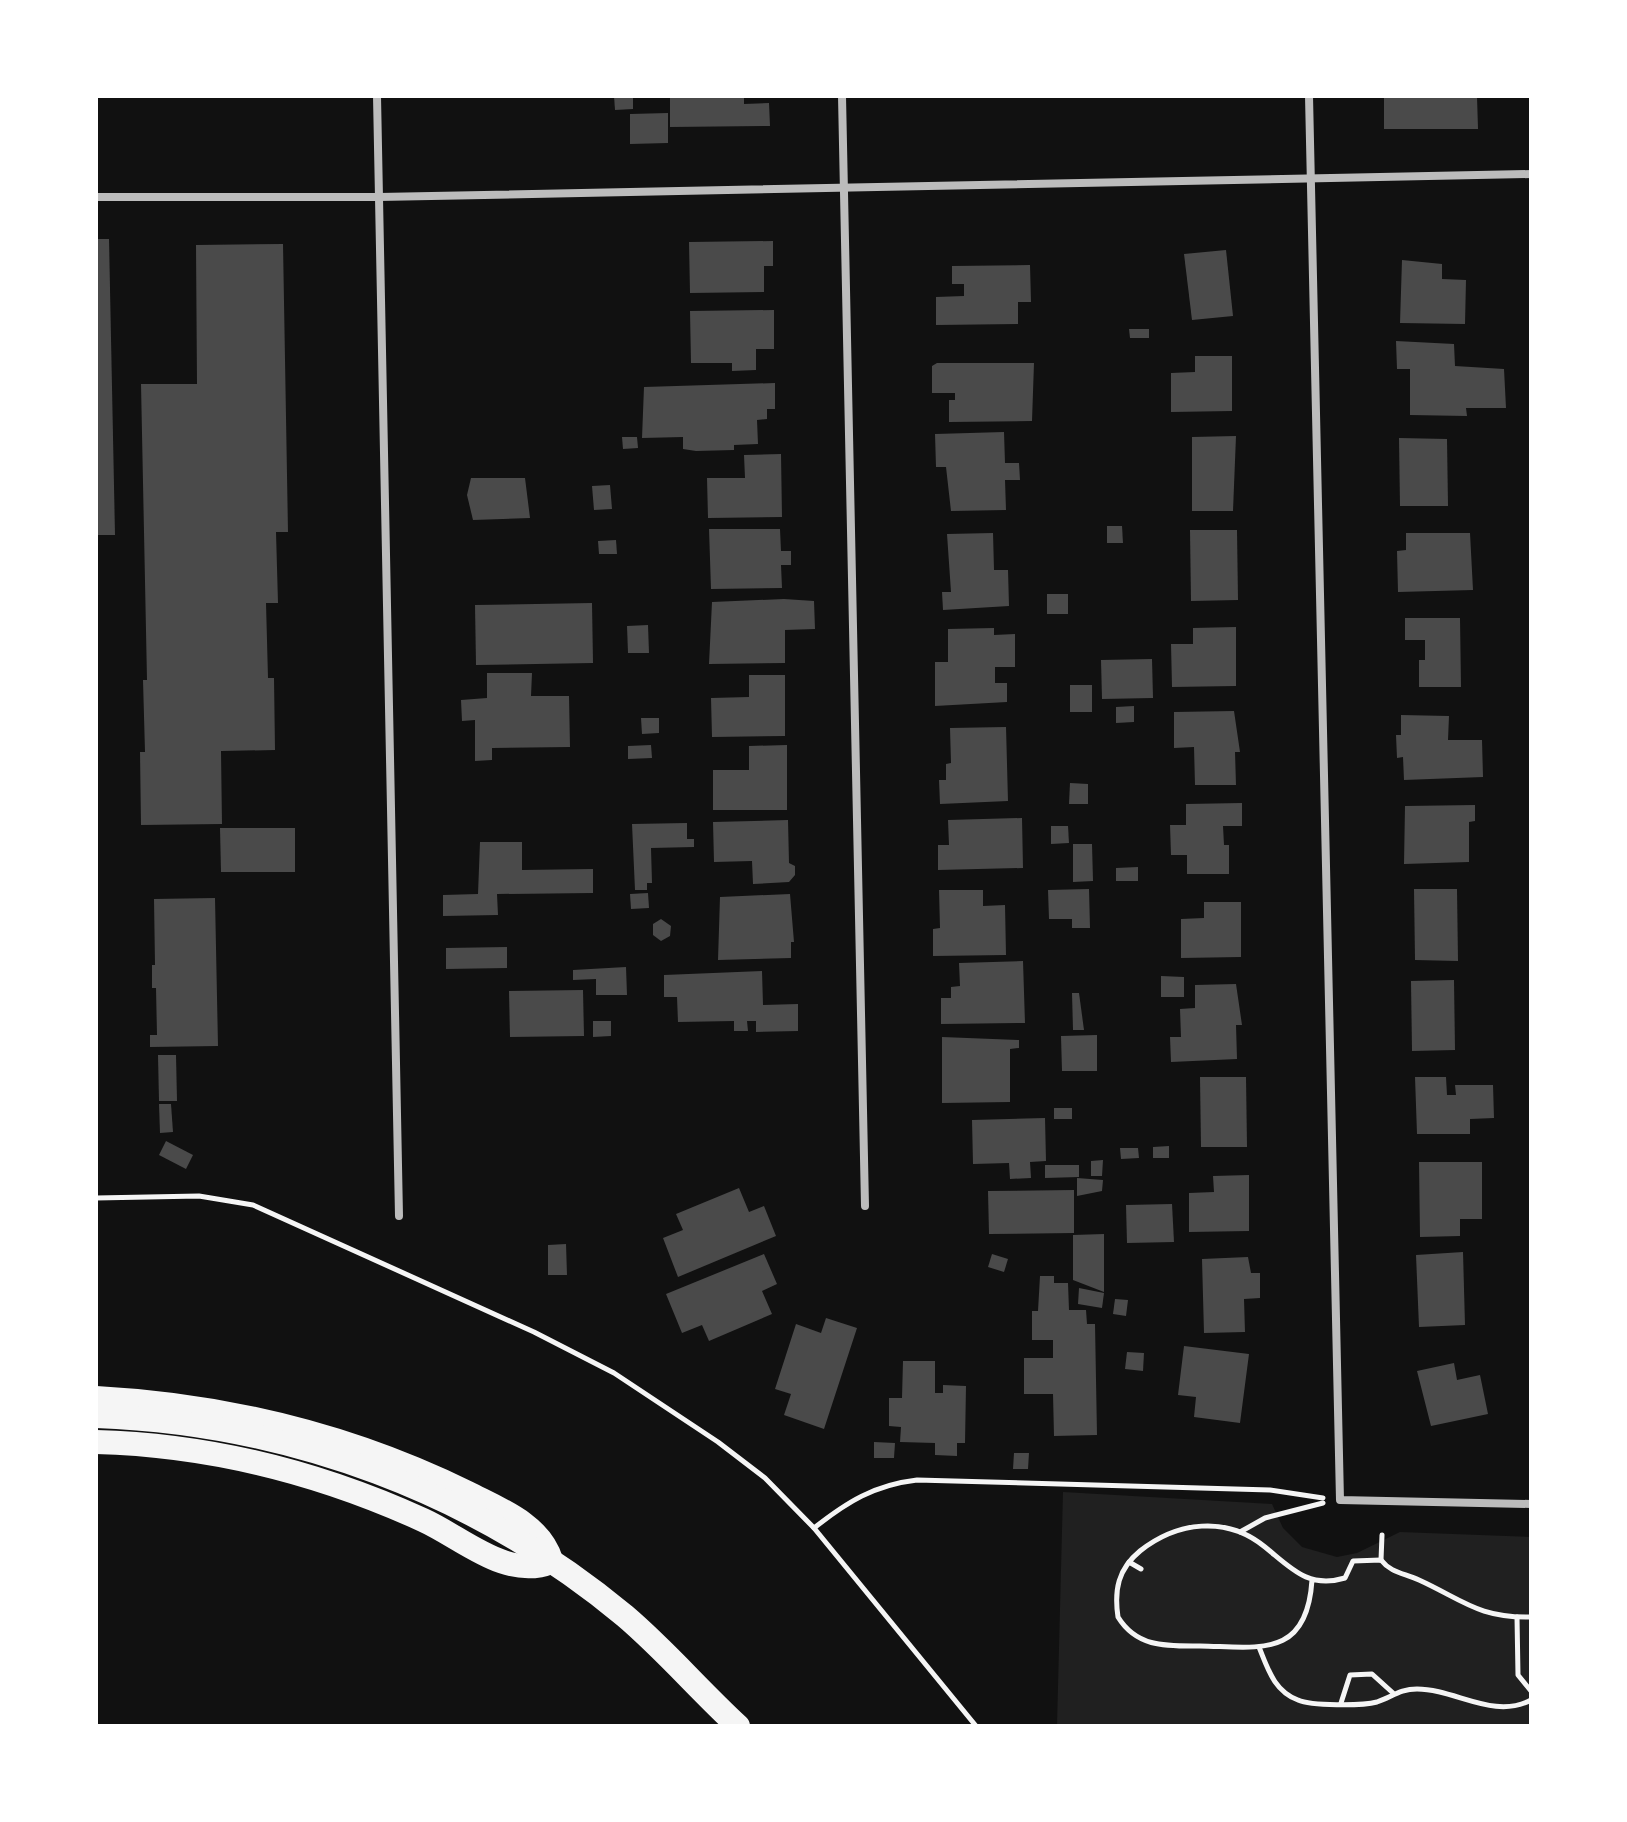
<svg xmlns="http://www.w3.org/2000/svg" width="1627" height="1822" viewBox="0 0 1627 1822" font-family="'PT Sans',sans-serif">
<style>
.green{fill:#202020}
.building{fill:#4a4a4a}
.lines{fill:none;stroke-linecap:round;stroke-linejoin:round}
.path{stroke:#f5f5f5;stroke-width:5}
.minor{stroke:#bcbcbc;stroke-width:8}
.motorway{stroke:#f5f5f5;stroke-width:24}
</style>
<rect width="100%" height="100%" fill="#111"/>
<path class="green" d="M 1063,1492 L 1272,1504 L 1283,1528 L 1302,1547 L 1337,1557 L 1357,1553 L 1400,1532 L 1531,1537 L 1531,1726 L 1057,1726 Z"/>
<g class="building">
<path d="M 614,96 L 633,96 L 633,109 L 615,110 Z"/>
<path d="M 670,96 L 744,96 L 744,104 L 769,103 L 770,126 L 670,127 Z"/>
<path d="M 1384,96 L 1477,96 L 1478,129 L 1384,129 Z"/>
<path d="M 668,113 L 668,143 L 630,144 L 630,114 Z"/>
<path d="M 96,239 L 109,239 L 115,535 L 96,535 Z"/>
<path d="M 773,241 L 773,266 L 764,266 L 764,292 L 690,293 L 689,242 Z"/>
<path d="M 283,244 L 288,532 L 276,532 L 278,603 L 266,603 L 268,678 L 274,678 L 275,750 L 221,751 L 222,824 L 141,825 L 140,752 L 145,752 L 143,680 L 147,680 L 141,384 L 197,384 L 196,245 Z"/>
<path d="M 1226,250 L 1233,316 L 1192,320 L 1184,254 Z"/>
<path d="M 1402,260 L 1442,264 L 1442,279 L 1466,280 L 1465,324 L 1400,323 Z"/>
<path d="M 1030,265 L 1031,302 L 1018,302 L 1018,324 L 936,325 L 936,297 L 964,296 L 964,284 L 952,284 L 952,266 Z"/>
<path d="M 774,310 L 774,349 L 756,349 L 756,370 L 732,371 L 732,363 L 691,363 L 690,311 Z"/>
<path d="M 1129,329 L 1149,329 L 1149,338 L 1130,338 Z"/>
<path d="M 1396,341 L 1454,344 L 1455,366 L 1504,369 L 1506,408 L 1466,408 L 1467,416 L 1410,415 L 1410,369 L 1397,369 Z"/>
<path d="M 1195,356 L 1232,356 L 1232,411 L 1171,412 L 1171,373 L 1195,372 Z"/>
<path d="M 937,363 L 1034,363 L 1032,421 L 949,422 L 949,400 L 955,400 L 955,393 L 932,393 L 932,366 Z"/>
<path d="M 775,383 L 775,409 L 767,409 L 767,419 L 757,420 L 758,444 L 734,445 L 734,450 L 696,451 L 683,449 L 683,437 L 642,438 L 644,387 Z"/>
<path d="M 1004,432 L 1005,463 L 1019,463 L 1020,480 L 1005,480 L 1006,510 L 951,511 L 946,467 L 936,467 L 935,434 Z"/>
<path d="M 1236,436 L 1233,511 L 1192,511 L 1192,437 Z"/>
<path d="M 622,437 L 637,437 L 638,448 L 623,449 Z"/>
<path d="M 1399,438 L 1447,439 L 1448,506 L 1400,506 Z"/>
<path d="M 781,454 L 782,517 L 708,518 L 707,478 L 745,478 L 744,455 Z"/>
<path d="M 471,478 L 525,478 L 530,518 L 473,520 L 467,495 Z"/>
<path d="M 610,485 L 612,509 L 594,510 L 592,486 Z"/>
<path d="M 1107,526 L 1122,526 L 1123,543 L 1107,543 Z"/>
<path d="M 709,529 L 780,529 L 781,551 L 791,551 L 791,565 L 781,565 L 782,588 L 711,589 Z"/>
<path d="M 1190,530 L 1237,530 L 1238,600 L 1191,601 Z"/>
<path d="M 993,533 L 994,570 L 1008,570 L 1009,606 L 943,610 L 942,592 L 951,592 L 947,534 Z"/>
<path d="M 1406,533 L 1470,533 L 1473,590 L 1398,592 L 1397,551 L 1406,550 Z"/>
<path d="M 616,540 L 617,554 L 599,554 L 598,541 Z"/>
<rect x="1047" y="594" width="21" height="20"/>
<path d="M 784,599 L 814,601 L 815,629 L 785,630 L 785,663 L 709,664 L 712,602 Z"/>
<path d="M 592,603 L 593,663 L 476,665 L 475,605 Z"/>
<path d="M 1405,618 L 1460,618 L 1461,687 L 1419,687 L 1419,660 L 1425,660 L 1425,640 L 1405,640 Z"/>
<path d="M 648,625 L 649,653 L 628,653 L 627,626 Z"/>
<path d="M 1236,627 L 1236,686 L 1172,687 L 1171,644 L 1193,644 L 1193,628 Z"/>
<path d="M 994,628 L 994,635 L 1015,634 L 1015,667 L 995,667 L 995,683 L 1007,683 L 1007,702 L 935,706 L 935,662 L 948,662 L 948,629 Z"/>
<path d="M 1152,659 L 1153,698 L 1102,699 L 1101,660 Z"/>
<path d="M 487,673 L 532,673 L 531,696 L 569,696 L 570,747 L 492,748 L 492,760 L 475,761 L 475,720 L 462,721 L 461,700 L 487,698 Z"/>
<path d="M 749,675 L 785,675 L 785,736 L 712,737 L 711,698 L 749,697 Z"/>
<rect x="1070" y="685" width="22" height="27"/>
<path d="M 1134,706 L 1134,722 L 1116,723 L 1116,707 Z"/>
<path d="M 1234,711 L 1240,752 L 1235,752 L 1236,785 L 1195,785 L 1194,747 L 1174,748 L 1174,712 Z"/>
<path d="M 1401,715 L 1449,716 L 1448,740 L 1482,740 L 1483,777 L 1404,780 L 1403,757 L 1397,758 L 1396,735 L 1401,735 Z"/>
<path d="M 641,718 L 659,718 L 659,733 L 642,734 Z"/>
<path d="M 1006,727 L 1008,801 L 940,804 L 939,780 L 946,780 L 946,764 L 951,763 L 950,728 Z"/>
<path d="M 651,745 L 652,758 L 628,759 L 628,746 Z"/>
<path d="M 787,745 L 787,810 L 713,810 L 713,770 L 749,770 L 749,746 Z"/>
<path d="M 1070,783 L 1088,784 L 1088,804 L 1069,804 Z"/>
<path d="M 1242,803 L 1242,826 L 1223,826 L 1224,845 L 1229,845 L 1229,874 L 1187,874 L 1187,855 L 1171,855 L 1170,825 L 1186,825 L 1186,804 Z"/>
<path d="M 1475,805 L 1475,821 L 1469,822 L 1469,862 L 1404,864 L 1405,806 Z"/>
<path d="M 1022,818 L 1023,868 L 938,870 L 938,845 L 949,845 L 948,820 Z"/>
<path d="M 788,820 L 789,863 L 795,866 L 795,875 L 789,882 L 753,884 L 752,861 L 714,862 L 713,822 Z"/>
<path d="M 687,823 L 687,839 L 694,839 L 694,847 L 651,848 L 652,883 L 647,883 L 647,890 L 635,890 L 632,824 Z"/>
<path d="M 1051,826 L 1068,826 L 1069,843 L 1051,844 Z"/>
<path d="M 220,828 L 295,828 L 295,872 L 221,872 Z"/>
<path d="M 480,842 L 522,842 L 522,870 L 593,869 L 593,893 L 497,894 L 498,915 L 443,916 L 443,895 L 478,894 Z"/>
<path d="M 1073,844 L 1092,844 L 1093,881 L 1073,882 Z"/>
<path d="M 1138,867 L 1138,881 L 1116,881 L 1116,868 Z"/>
<path d="M 1089,889 L 1090,928 L 1072,928 L 1072,919 L 1049,919 L 1048,890 Z"/>
<path d="M 1414,889 L 1457,889 L 1458,961 L 1415,960 Z"/>
<path d="M 939,890 L 983,890 L 983,906 L 1005,905 L 1006,955 L 933,956 L 933,929 L 940,928 Z"/>
<path d="M 648,893 L 649,908 L 631,909 L 630,894 Z"/>
<path d="M 790,894 L 794,942 L 791,942 L 791,958 L 718,960 L 720,897 Z"/>
<path d="M 215,898 L 218,1046 L 150,1047 L 150,1035 L 157,1035 L 156,988 L 152,988 L 152,965 L 155,965 L 154,899 Z"/>
<path d="M 1204,902 L 1241,902 L 1241,957 L 1181,958 L 1181,919 L 1204,918 Z"/>
<path d="M 661,919 L 671,926 L 670,936 L 661,941 L 653,935 L 653,924 Z"/>
<path d="M 507,947 L 507,968 L 446,969 L 446,948 Z"/>
<path d="M 1023,961 L 1025,1023 L 941,1024 L 941,998 L 951,998 L 951,987 L 960,986 L 959,963 Z"/>
<path d="M 626,967 L 627,995 L 596,995 L 596,979 L 573,980 L 573,970 Z"/>
<path d="M 762,971 L 763,1005 L 798,1004 L 798,1031 L 756,1032 L 756,1021 L 747,1021 L 748,1031 L 734,1031 L 734,1021 L 678,1022 L 677,997 L 664,997 L 664,975 Z"/>
<path d="M 1161,976 L 1184,977 L 1184,997 L 1161,997 Z"/>
<path d="M 1454,980 L 1455,1050 L 1412,1051 L 1411,981 Z"/>
<path d="M 1236,984 L 1242,1025 L 1236,1025 L 1237,1059 L 1171,1062 L 1170,1037 L 1181,1037 L 1180,1009 L 1195,1008 L 1195,985 Z"/>
<path d="M 583,990 L 584,1036 L 510,1037 L 509,991 Z"/>
<path d="M 1072,993 L 1079,993 L 1084,1030 L 1073,1030 Z"/>
<path d="M 593,1021 L 611,1021 L 611,1036 L 593,1037 Z"/>
<path d="M 1097,1035 L 1097,1071 L 1062,1071 L 1061,1036 Z"/>
<path d="M 942,1037 L 1019,1040 L 1019,1048 L 1010,1049 L 1010,1102 L 942,1103 Z"/>
<path d="M 158,1055 L 176,1055 L 177,1101 L 159,1101 Z"/>
<path d="M 1200,1077 L 1246,1077 L 1247,1147 L 1201,1147 Z"/>
<path d="M 1415,1077 L 1446,1077 L 1447,1095 L 1456,1095 L 1455,1085 L 1493,1085 L 1494,1118 L 1470,1119 L 1470,1134 L 1417,1134 Z"/>
<path d="M 159,1104 L 171,1104 L 173,1132 L 160,1133 Z"/>
<rect x="1054" y="1108" width="18" height="11"/>
<path d="M 1045,1118 L 1046,1161 L 1030,1162 L 1031,1178 L 1010,1179 L 1009,1163 L 973,1164 L 972,1120 Z"/>
<path d="M 166,1141 L 193,1155 L 186,1169 L 159,1155 Z"/>
<path d="M 1169,1146 L 1169,1158 L 1153,1158 L 1153,1147 Z"/>
<path d="M 1120,1148 L 1138,1148 L 1139,1158 L 1121,1159 Z"/>
<path d="M 1103,1160 L 1102,1176 L 1091,1176 L 1091,1161 Z"/>
<path d="M 1419,1162 L 1482,1162 L 1482,1219 L 1460,1219 L 1460,1236 L 1420,1237 Z"/>
<path d="M 1045,1165 L 1079,1165 L 1079,1177 L 1045,1178 Z"/>
<path d="M 1249,1175 L 1249,1231 L 1189,1232 L 1189,1193 L 1214,1192 L 1213,1176 Z"/>
<path d="M 1077,1178 L 1103,1180 L 1102,1191 L 1077,1196 Z"/>
<path d="M 739,1188 L 749,1212 L 764,1206 L 776,1236 L 678,1277 L 663,1238 L 683,1230 L 676,1214 Z"/>
<path d="M 1074,1190 L 1074,1233 L 989,1234 L 988,1191 Z"/>
<path d="M 1172,1204 L 1174,1242 L 1127,1243 L 1126,1205 Z"/>
<path d="M 1104,1234 L 1104,1292 L 1073,1280 L 1073,1235 Z"/>
<path d="M 566,1244 L 567,1275 L 548,1275 L 548,1245 Z"/>
<path d="M 1463,1252 L 1465,1325 L 1419,1327 L 1416,1255 Z"/>
<path d="M 764,1254 L 777,1284 L 762,1291 L 772,1314 L 709,1341 L 702,1325 L 682,1333 L 666,1294 Z"/>
<path d="M 992,1254 L 1008,1259 L 1004,1272 L 988,1267 Z"/>
<path d="M 1248,1257 L 1251,1273 L 1260,1273 L 1260,1298 L 1244,1299 L 1245,1332 L 1204,1333 L 1202,1259 Z"/>
<path d="M 1040,1276 L 1054,1276 L 1054,1283 L 1068,1283 L 1069,1310 L 1086,1310 L 1087,1324 L 1095,1324 L 1097,1435 L 1054,1436 L 1053,1394 L 1024,1394 L 1024,1358 L 1053,1358 L 1053,1340 L 1032,1340 L 1032,1311 L 1038,1311 Z"/>
<path d="M 1079,1288 L 1104,1293 L 1102,1308 L 1078,1304 Z"/>
<path d="M 1115,1299 L 1128,1300 L 1126,1316 L 1113,1314 Z"/>
<path d="M 826,1318 L 857,1328 L 824,1429 L 784,1415 L 791,1394 L 775,1389 L 796,1324 L 821,1333 Z"/>
<path d="M 1184,1346 L 1249,1354 L 1240,1423 L 1194,1417 L 1196,1397 L 1178,1395 Z"/>
<path d="M 1127,1352 L 1144,1353 L 1143,1371 L 1125,1369 Z"/>
<path d="M 903,1361 L 935,1361 L 935,1393 L 943,1393 L 943,1385 L 966,1386 L 965,1443 L 957,1443 L 957,1456 L 935,1455 L 935,1443 L 900,1442 L 901,1427 L 889,1426 L 889,1398 L 902,1398 Z"/>
<path d="M 1454,1363 L 1457,1380 L 1480,1375 L 1488,1414 L 1431,1426 L 1417,1371 Z"/>
<path d="M 874,1442 L 895,1443 L 894,1458 L 874,1458 Z"/>
<path d="M 1014,1453 L 1029,1453 L 1028,1469 L 1013,1469 Z"/>
</g>
<g class="lines">
<g class="path">
<path d="M 96,1198 L 199,1196 L 253,1205 L 534,1332 L 614,1373 L 718,1442 L 765,1478 L 814,1528 L 976,1726"/>
<path d="M 814,1528 C 847,1502 874,1485 917,1480 L 1270,1490 L 1323,1498"/>
<path d="M 1240,1532 L 1265,1518 L 1323,1503"/>
<path d="M 1381,1560 L 1382,1535"/>
<path d="M 1129,1562 L 1141,1569"/>
<path d="M 1312,1580 C 1307,1659 1259,1647 1200,1646 C 1167,1646 1137,1648 1118,1617 C 1114,1590 1118,1569 1140,1551 C 1177,1522 1226,1515 1265,1547 C 1291,1568 1308,1589 1345,1578 L 1353,1561 L 1381,1560 C 1391,1573 1404,1573 1419,1580 C 1463,1600 1478,1618 1531,1617"/>
<path d="M 1517,1617 L 1518,1675 L 1531,1691"/>
<path d="M 1259,1647 C 1268,1669 1274,1691 1298,1700 C 1311,1706 1362,1706 1377,1702 C 1392,1697 1400,1689 1417,1689 C 1455,1689 1494,1720 1531,1700"/>
<path d="M 1341,1703 L 1350,1675 L 1372,1674 L 1393,1693"/>
</g>
<g class="minor">
<path d="M 377,96 L 399,1216"/>
<path d="M 842,96 L 865,1206"/>
<path d="M 1309,96 L 1340,1500 L 1531,1504"/>
<path d="M 96,197 L 379,197 L 1531,174"/>
</g>
<g class="motorway">
<path d="M 96,1398 C 227,1405 350,1435 468,1493 C 499,1509 540,1524 551,1560"/>
<path d="M 96,1416 C 289,1423 476,1492 625,1616 C 665,1650 699,1690 738,1726"/>
<path d="M 96,1442 C 209,1445 320,1473 423,1520 C 463,1538 506,1580 551,1562"/>
</g>
</g>
<rect width="1627" height="1822" fill="none" stroke="#ffffff" stroke-width="196"/>
</svg>
